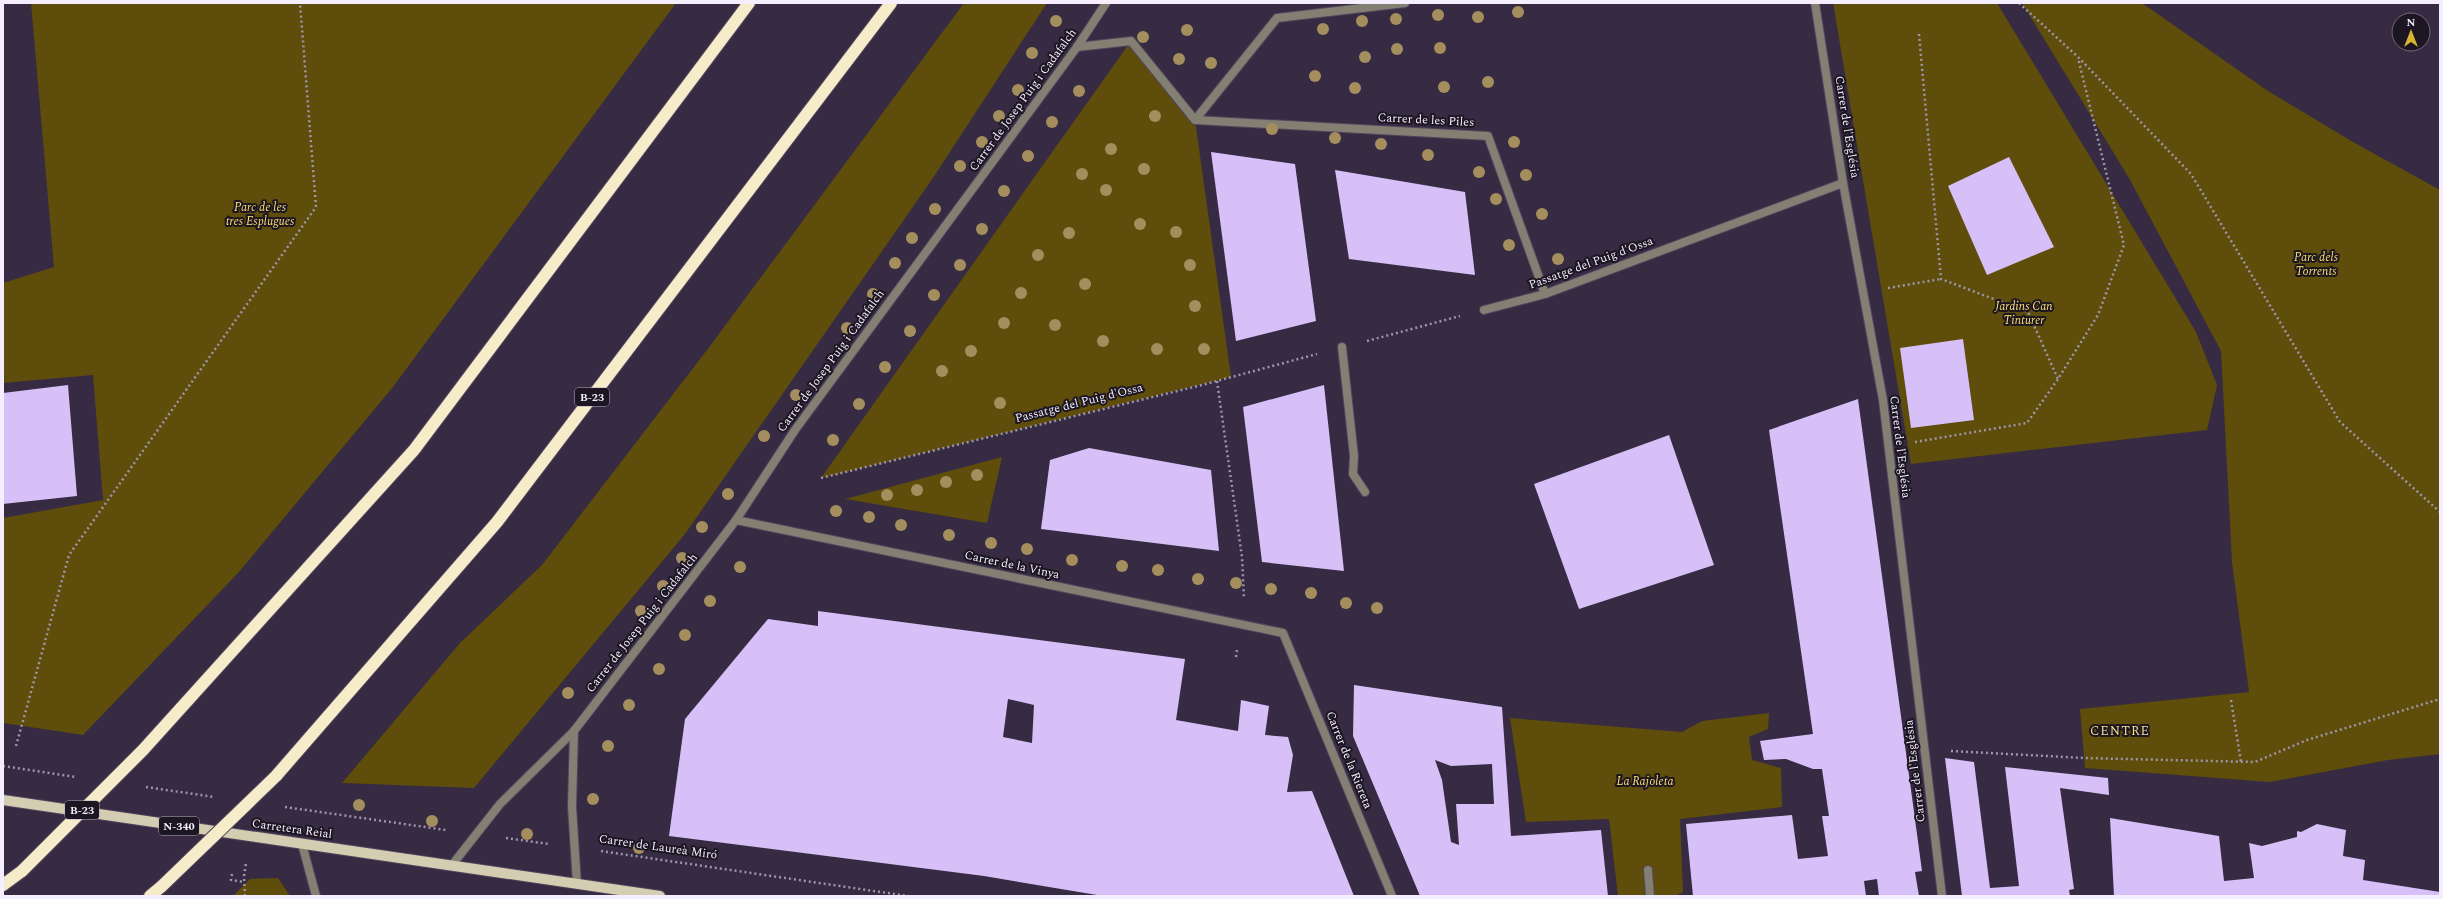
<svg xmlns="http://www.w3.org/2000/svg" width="2443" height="899" viewBox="0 0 2443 899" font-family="Spectral,serif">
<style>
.green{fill:#5e4d0b}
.building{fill:#d7c0f8;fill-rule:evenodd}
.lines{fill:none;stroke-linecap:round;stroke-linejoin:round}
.lane-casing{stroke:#51465d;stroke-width:10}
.street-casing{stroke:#51465d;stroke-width:10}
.primary-casing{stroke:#51465d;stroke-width:12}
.highway-casing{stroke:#51465d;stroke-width:14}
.path{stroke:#9e96aa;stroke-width:2.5;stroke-dasharray:2 3;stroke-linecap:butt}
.lane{stroke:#837f72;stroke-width:8}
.street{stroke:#837f72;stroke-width:8}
.primary{stroke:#d5cdb1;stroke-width:10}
.highway{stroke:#f6ecca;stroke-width:12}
.highway-bridge-casing{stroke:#51465d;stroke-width:14;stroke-linecap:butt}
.highway-bridge{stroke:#f6ecca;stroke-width:12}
.tree{fill:#a58e5e}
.labels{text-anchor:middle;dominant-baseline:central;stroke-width:4;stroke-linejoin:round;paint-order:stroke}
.shield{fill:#1b1621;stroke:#b3adbc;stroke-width:1}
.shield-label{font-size:11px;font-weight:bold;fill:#f4eefe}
.street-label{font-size:12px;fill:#f4eefe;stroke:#1b1621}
.park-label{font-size:12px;font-style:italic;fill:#ffdf74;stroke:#1b1621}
.neighbourhood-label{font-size:13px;letter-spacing:1px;fill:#f6de91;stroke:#1b1621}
</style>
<rect width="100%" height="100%" fill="#362b43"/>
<g class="green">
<path d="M 31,3 L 676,3 L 393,387 L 239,572 L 83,735 L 3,723 L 3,518 L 103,500 L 93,375 L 3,383 L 3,283 L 54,267 Z"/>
<path d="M 964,3 L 1047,3 L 933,178 L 685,534 L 474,788 L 342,783 L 460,643 L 542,565 L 710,346 Z"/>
<path d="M 1833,3 L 1997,3 L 2196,332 L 2217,385 L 2207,430 L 1911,464 Z"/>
<path d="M 2022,3 L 2142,3 L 2268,91 L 2353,142 L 2440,190 L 2440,754 L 2388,760 L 2270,782 L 2085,768 L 2080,709 L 2249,692 L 2232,562 L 2221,351 L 2129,178 Z"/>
<path d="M 1131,41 L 1195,120 L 1231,377 L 821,478 Z"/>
<path d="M 1002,457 L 987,523 L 845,499 Z"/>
<path d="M 1769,713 L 1768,729 L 1749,737 L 1752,760 L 1781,768 L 1782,807 L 1680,819 L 1683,892 L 1675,896 L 1618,896 L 1609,819 L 1526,822 L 1510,718 L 1682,732 L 1702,721 Z"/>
<path d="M 278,878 L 290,896 L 233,896 L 250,879 Z"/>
</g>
<g class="building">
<path d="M 1211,152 L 1295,164 L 1316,321 L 1236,341 Z"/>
<path d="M 2009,157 L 2054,247 L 1987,275 L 1948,186 Z"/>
<path d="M 1335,170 L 1465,192 L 1475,275 L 1349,259 Z"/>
<path d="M 1963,339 L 1974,420 L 1911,428 L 1900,348 Z"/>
<path d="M 68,385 L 77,496 L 3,504 L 3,393 Z"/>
<path d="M 1324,385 L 1344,571 L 1262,562 L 1243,407 Z"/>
<path d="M 1858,399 L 1922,871 L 1915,872 L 1919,896 L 1879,896 L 1877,879 L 1864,881 L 1866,896 L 1693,896 L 1686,824 L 1792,815 L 1798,859 L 1828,856 L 1822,816 L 1829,816 L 1822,769 L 1813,769 L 1786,759 L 1764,760 L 1760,741 L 1813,734 L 1769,430 Z"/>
<path d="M 1669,435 L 1714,565 L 1579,609 L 1534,484 Z"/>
<path d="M 1089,448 L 1211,470 L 1219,551 L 1041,529 L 1050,460 Z"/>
<path d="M 818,611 L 1185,659 L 1176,720 L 1238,731 L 1241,700 L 1269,706 L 1265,735 L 1288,737 L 1293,755 L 1287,792 L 1312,791 L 1354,896 L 1103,896 L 984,876 L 669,836 L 685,719 L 768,619 L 818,626 ZM 1008,699 L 1034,705 L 1032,743 L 1003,737 Z"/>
<path d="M 1354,685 L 1502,707 L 1511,836 L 1601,830 L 1608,896 L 1420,896 L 1353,736 ZM 1435,760 L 1451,766 L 1492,764 L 1494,804 L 1456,804 L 1459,845 L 1451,842 L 1442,780 Z"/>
<path d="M 1945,758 L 1974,762 L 1990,888 L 2019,886 L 2005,767 L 2108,778 L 2109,795 L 2060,788 L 2074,889 L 2069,890 L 2070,896 L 1962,896 Z"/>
<path d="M 2110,818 L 2219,836 L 2224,881 L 2254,878 L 2249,843 L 2262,846 L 2297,837 L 2297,831 L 2301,832 L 2317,824 L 2346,830 L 2343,856 L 2365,860 L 2363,880 L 2440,892 L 2440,896 L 2114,896 Z"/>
</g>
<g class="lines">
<g class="lane-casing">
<path id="lane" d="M 1648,870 L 1650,896"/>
</g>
<g class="street-casing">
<g id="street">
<path d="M 1815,3 L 1843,183 L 1883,400 L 1942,896"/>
<path d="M 1077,47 L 1131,41 L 1195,120 L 1488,136 L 1545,294"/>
<path d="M 1195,120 L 1277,18 L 1405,3"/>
<path d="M 1484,310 L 1545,294 L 1843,183"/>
<path d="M 1342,347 L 1354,456 L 1353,474 L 1365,492"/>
<path d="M 736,520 L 1283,633 L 1392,896"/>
<path d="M 574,731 L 572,807 L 577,884"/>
<path d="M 302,844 L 316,896"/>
<path d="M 452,865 L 500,804 L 574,731 L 736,520 L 795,430 L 1077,47 L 1106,3"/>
</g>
</g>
<g class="primary-casing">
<path id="primary" d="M 3,800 L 660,896"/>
</g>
<g class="highway-casing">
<g id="highway">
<path d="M 143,750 L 414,450 L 749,3"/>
<path d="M 276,776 L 497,522 L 891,3"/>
<path d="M 3,885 L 22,871"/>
<path d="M 150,896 L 162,886"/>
</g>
</g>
<g class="path">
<path d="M 2019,3 L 2078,57 L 2191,174 L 2340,422 L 2440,512"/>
<path d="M 1919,34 L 1941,279 L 2028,312 L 2058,379"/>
<path d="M 1888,288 L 1941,279"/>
<path d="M 1367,341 L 1460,316"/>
<path d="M 1217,381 L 1242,557 L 1244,599"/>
<path d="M 1915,442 L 2027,423 L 2058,379 L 2098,315 L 2124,245 L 2078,58"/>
<path d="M 821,478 L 1202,385 L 1317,354"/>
<path d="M 1236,657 L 1237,650"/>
<path d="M 2231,700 L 2241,762"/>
<path d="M 16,746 L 69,555 L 316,207 L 300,3"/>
<path d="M 1951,751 L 2084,758 L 2255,762 L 2307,740 L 2440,699"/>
<path d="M 3,766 L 76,777"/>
<path d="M 146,787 L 214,797"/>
<path d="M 285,807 L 446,830"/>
<path d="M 506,838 L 549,844"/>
<path d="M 601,851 L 908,896"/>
<path d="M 232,874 L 231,880 L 244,882"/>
<path d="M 245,896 L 244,876 L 246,863"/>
</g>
<use href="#lane" class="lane"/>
<use href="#street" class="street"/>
<use href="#primary" class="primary"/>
<use href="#highway" class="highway"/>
<g class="highway-bridge-casing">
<g id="highway-bridge">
<path d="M 22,871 L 143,750"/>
<path d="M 162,886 L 276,776"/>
</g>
</g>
<use href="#highway-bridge" class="highway-bridge"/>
</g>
<g class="tree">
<circle cx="1518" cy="12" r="6"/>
<circle cx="1438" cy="15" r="6"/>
<circle cx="1478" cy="17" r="6"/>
<circle cx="1396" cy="19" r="6"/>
<circle cx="1056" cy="21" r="6"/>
<circle cx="1362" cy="21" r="6"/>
<circle cx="1323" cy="29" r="6"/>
<circle cx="1187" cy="30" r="6"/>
<circle cx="1143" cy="37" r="6"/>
<circle cx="1440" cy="48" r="6"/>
<circle cx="1397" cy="49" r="6"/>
<circle cx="1032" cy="53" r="6"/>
<circle cx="1365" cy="57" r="6"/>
<circle cx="1179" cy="59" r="6"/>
<circle cx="1211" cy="63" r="6"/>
<circle cx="1315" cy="76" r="6"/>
<circle cx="1488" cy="82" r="6"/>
<circle cx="1444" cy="87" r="6"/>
<circle cx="1355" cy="88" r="6"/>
<circle cx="1018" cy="90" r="6"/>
<circle cx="1079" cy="91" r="6"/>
<circle cx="999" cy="116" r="6"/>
<circle cx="1155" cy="116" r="6"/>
<circle cx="1052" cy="122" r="6"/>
<circle cx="1272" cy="129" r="6"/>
<circle cx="1335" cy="138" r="6"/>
<circle cx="982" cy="142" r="6"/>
<circle cx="1514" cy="142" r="6"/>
<circle cx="1381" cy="144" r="6"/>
<circle cx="1111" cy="149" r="6"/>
<circle cx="1428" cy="155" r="6"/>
<circle cx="1028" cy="156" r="6"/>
<circle cx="960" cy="166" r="6"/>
<circle cx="1144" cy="169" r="6"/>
<circle cx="1479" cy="172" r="6"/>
<circle cx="1082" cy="174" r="6"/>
<circle cx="1526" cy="175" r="6"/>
<circle cx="1106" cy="190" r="6"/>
<circle cx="1004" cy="191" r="6"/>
<circle cx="1496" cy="199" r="6"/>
<circle cx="935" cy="209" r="6"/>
<circle cx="1542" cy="214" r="6"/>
<circle cx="1140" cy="224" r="6"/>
<circle cx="982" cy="229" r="6"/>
<circle cx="1176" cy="232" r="6"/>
<circle cx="1069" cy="233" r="6"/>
<circle cx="912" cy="238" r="6"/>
<circle cx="1509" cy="245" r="6"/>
<circle cx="1038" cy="255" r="6"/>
<circle cx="1558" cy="259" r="6"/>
<circle cx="895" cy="263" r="6"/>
<circle cx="960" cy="265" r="6"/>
<circle cx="1190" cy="265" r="6"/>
<circle cx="1085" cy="284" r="6"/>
<circle cx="1021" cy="293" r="6"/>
<circle cx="873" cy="294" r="6"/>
<circle cx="934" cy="295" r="6"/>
<circle cx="1195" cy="306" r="6"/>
<circle cx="1004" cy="323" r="6"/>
<circle cx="1055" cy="325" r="6"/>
<circle cx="847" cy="328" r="6"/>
<circle cx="910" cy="331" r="6"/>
<circle cx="1103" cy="341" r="6"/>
<circle cx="1157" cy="349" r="6"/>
<circle cx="1204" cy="349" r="6"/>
<circle cx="971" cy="351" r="6"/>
<circle cx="885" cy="367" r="6"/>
<circle cx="942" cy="371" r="6"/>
<circle cx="796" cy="395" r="6"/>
<circle cx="1000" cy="403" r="6"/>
<circle cx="859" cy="404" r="6"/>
<circle cx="764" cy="436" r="6"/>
<circle cx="833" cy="440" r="6"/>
<circle cx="977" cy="475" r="6"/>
<circle cx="946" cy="482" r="6"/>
<circle cx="917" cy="490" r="6"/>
<circle cx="728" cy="494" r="6"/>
<circle cx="887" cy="495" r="6"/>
<circle cx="836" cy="511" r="6"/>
<circle cx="869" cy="517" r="6"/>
<circle cx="901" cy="525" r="6"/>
<circle cx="702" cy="527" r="6"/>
<circle cx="949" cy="535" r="6"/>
<circle cx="991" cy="543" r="6"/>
<circle cx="1027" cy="549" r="6"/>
<circle cx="682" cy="558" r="6"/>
<circle cx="1072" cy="560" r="6"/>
<circle cx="1122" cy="566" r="6"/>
<circle cx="740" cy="567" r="6"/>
<circle cx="1158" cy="570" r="6"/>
<circle cx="1198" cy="579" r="6"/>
<circle cx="1236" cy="583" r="6"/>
<circle cx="663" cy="586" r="6"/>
<circle cx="1271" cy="589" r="6"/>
<circle cx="1311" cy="593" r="6"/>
<circle cx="710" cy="601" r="6"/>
<circle cx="1346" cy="603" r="6"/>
<circle cx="1377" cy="608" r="6"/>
<circle cx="641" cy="611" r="6"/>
<circle cx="685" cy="635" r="6"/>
<circle cx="659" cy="669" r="6"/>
<circle cx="568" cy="693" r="6"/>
<circle cx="629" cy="705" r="6"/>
<circle cx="608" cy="746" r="6"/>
<circle cx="593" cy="799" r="6"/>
<circle cx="359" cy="805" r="6"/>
<circle cx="432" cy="821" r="6"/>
<circle cx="527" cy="834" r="6"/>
<circle cx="639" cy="848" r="6"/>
</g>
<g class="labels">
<g class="shield">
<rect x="575" y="388" width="34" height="18" rx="3"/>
<rect x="65" y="801" width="34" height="18" rx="3"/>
<rect x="159" y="817" width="40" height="18" rx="3"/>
</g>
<g class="shield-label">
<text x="592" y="397">B-23</text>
<text x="82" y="810">B-23</text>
<text x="179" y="826">N-340</text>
</g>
<g class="street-label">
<text transform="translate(1023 100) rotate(-54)">Carrer de Josep Puig i Cadafalch</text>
<text transform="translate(1426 120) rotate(3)">Carrer de les Piles</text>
<text transform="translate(1847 127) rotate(81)">Carrer de l'Església</text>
<text transform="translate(1591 263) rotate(-20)">Passatge del Puig d'Ossa</text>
<text transform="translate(831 361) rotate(-54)">Carrer de Josep Puig i Cadafalch</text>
<text transform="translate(1079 403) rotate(-14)">Passatge del Puig d'Ossa</text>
<text transform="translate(1900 447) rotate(83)">Carrer de l'Església</text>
<text transform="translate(1012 565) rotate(12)">Carrer de la Vinya</text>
<text transform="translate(642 623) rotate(-52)">Carrer de Josep Puig i Cadafalch</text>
<text transform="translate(1349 760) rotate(68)">Carrer de la Riereta</text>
<text transform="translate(1915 771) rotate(-97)">Carrer de l'Església</text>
<text transform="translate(292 829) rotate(8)">Carretera Reial</text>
<text transform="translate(658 847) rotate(8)">Carrer de Laureà Miró</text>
</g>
<g class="park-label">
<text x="260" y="207">Parc de les<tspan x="260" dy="14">tres Esplugues</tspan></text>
<text x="2316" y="257">Parc dels<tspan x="2316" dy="14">Torrents</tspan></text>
<text x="2024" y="306">Jardins Can<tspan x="2024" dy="14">Tinturer</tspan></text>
<text x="1645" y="781">La Rajoleta</text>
</g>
<g class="neighbourhood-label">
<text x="2120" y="731">CENTRE</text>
</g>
</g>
<rect width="2443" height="899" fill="none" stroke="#f4eefe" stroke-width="8"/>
<g transform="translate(2411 32)"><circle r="19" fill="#1b1621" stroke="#726c79"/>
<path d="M0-3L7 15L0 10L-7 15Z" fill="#d7b434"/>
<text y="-6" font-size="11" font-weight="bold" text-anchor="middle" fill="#f4eefe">N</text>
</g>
</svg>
